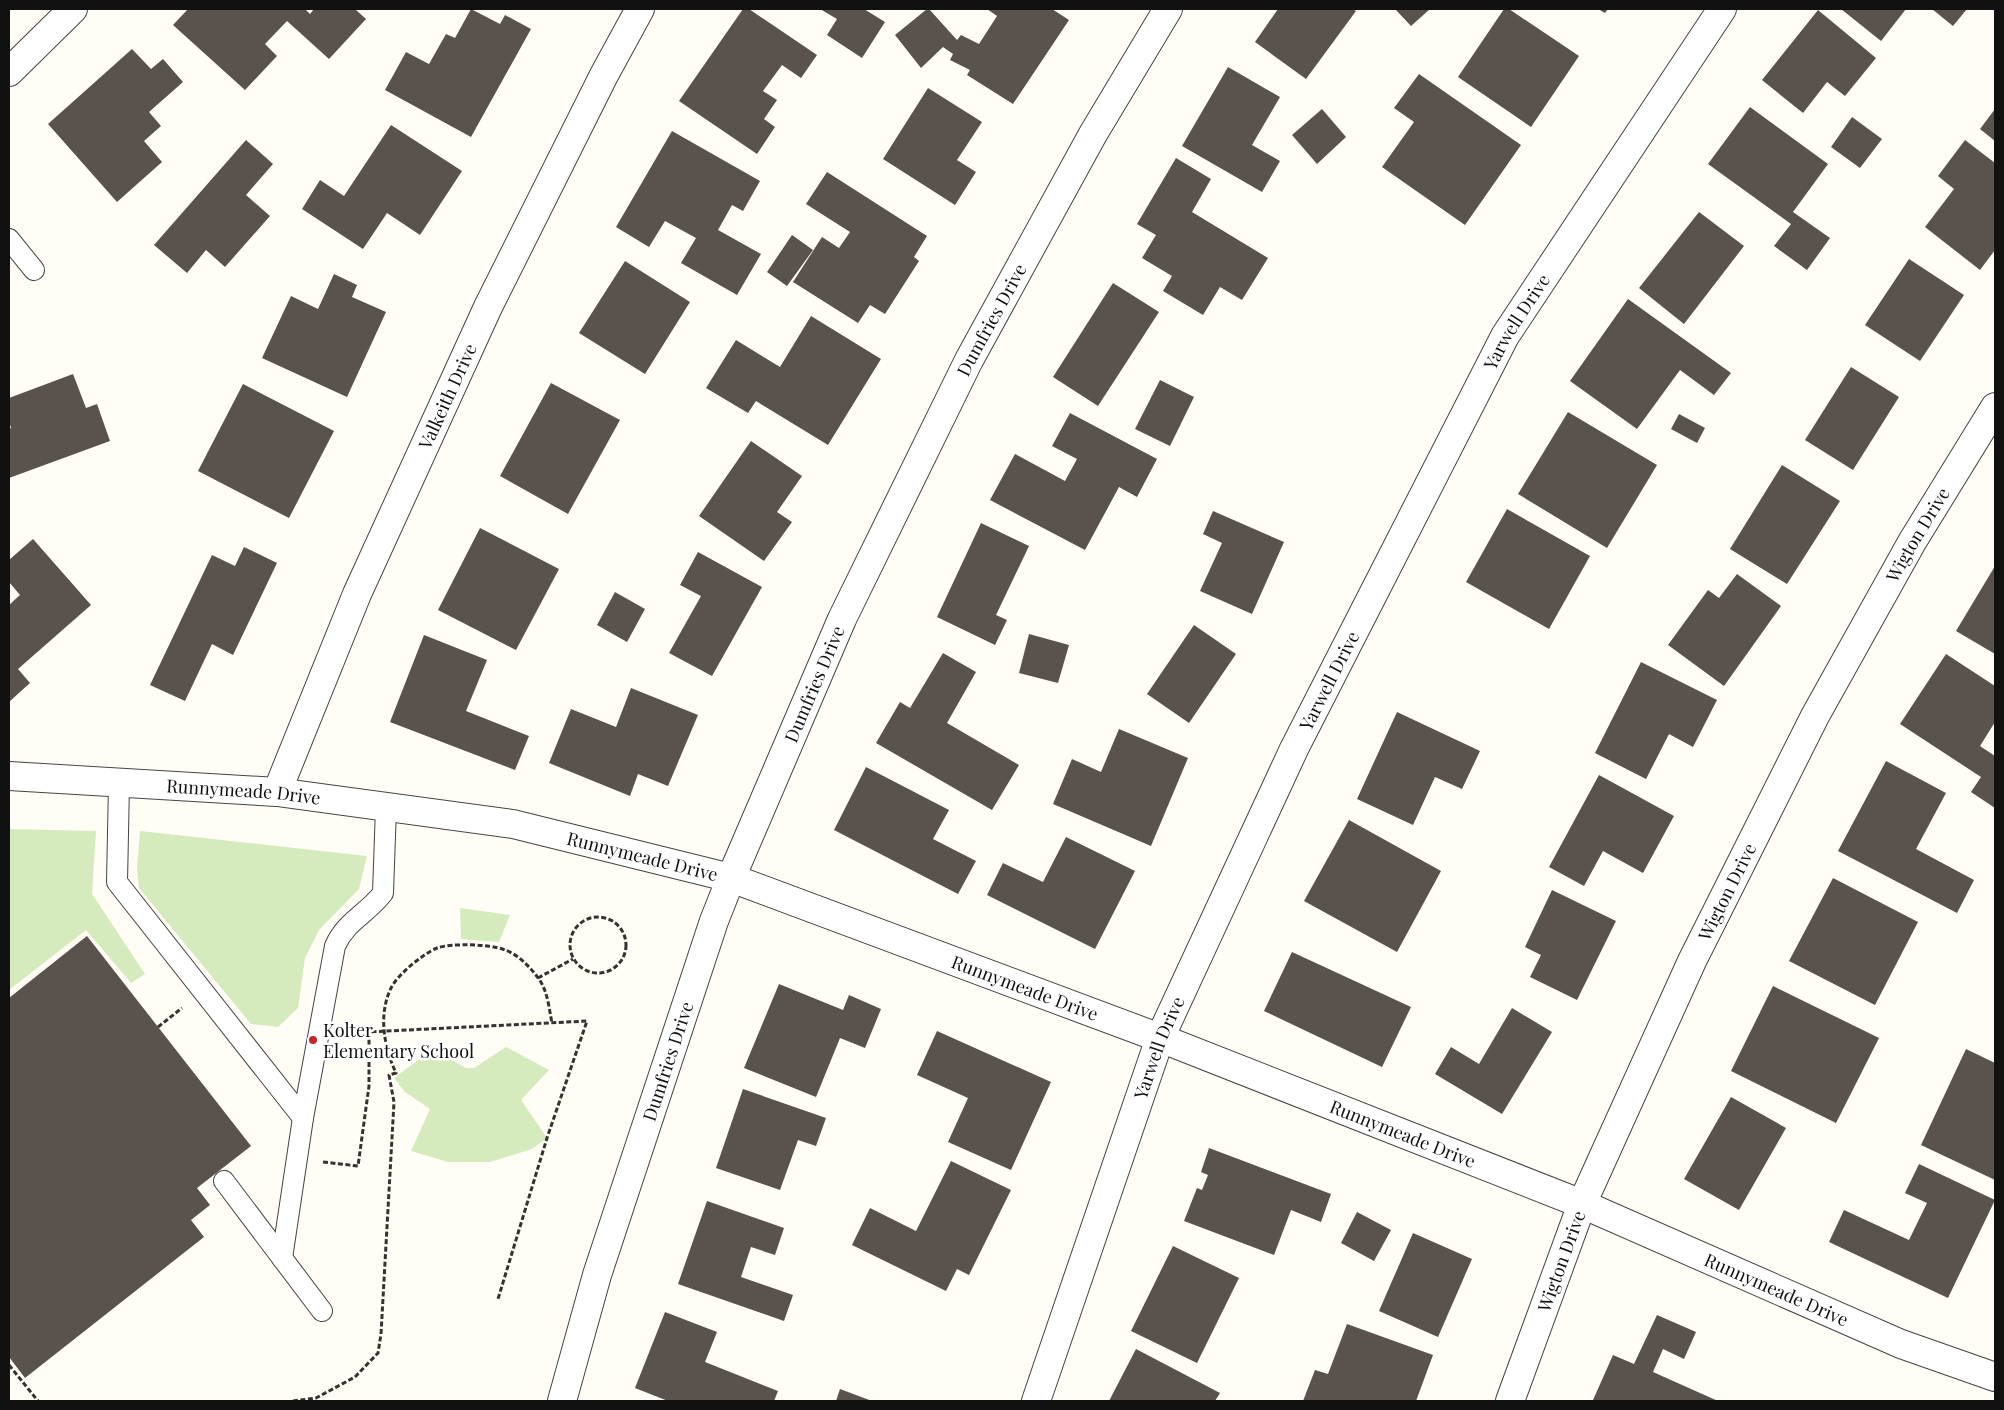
<svg xmlns="http://www.w3.org/2000/svg" width="2004" height="1410" viewBox="0 0 2004 1410" font-family="'Playfair Display',serif">
<style>
.green{fill:#d5ebbd}
.building{fill:#5a524d}
.lines{fill:none;stroke-linecap:round;stroke-linejoin:round}
.service-casing{stroke:#444;stroke-width:22}
.minor-casing{stroke:#444;stroke-width:30}
.tertiary-casing{stroke:#444;stroke-width:30}
.path{stroke:#333;stroke-width:3;stroke-dasharray:5 2.5;stroke-linecap:butt}
.service{stroke:#fff;stroke-width:20}
.minor{stroke:#fff;stroke-width:28}
.tertiary{stroke:#fff;stroke-width:28}
.poi-dot{fill:#c4262e;stroke:#fff;stroke-width:2}
.labels{text-anchor:middle;dominant-baseline:central;stroke-width:5;stroke-linejoin:round;paint-order:stroke}
.street-label{font-size:18px;fill:#111;stroke:#fff}
.poi-label{font-size:18px;fill:#111;stroke:#fff;text-anchor:start}
</style>
<rect width="100%" height="100%" fill="#fffdf5"/>
<g class="green">
<path d="M 9,829 L 96,831 L 92,894 L 145,974 L 131,983 L 86,930 L 9,990 Z"/>
<path d="M 140,831 L 367,856 L 359,889 L 319,930 L 305,958 L 298,1008 L 278,1027 L 251,1024 L 139,888 L 137,868 Z"/>
<path d="M 460,908 L 510,915 L 499,942 L 461,939 Z"/>
<path d="M 506,1047 L 549,1070 L 521,1100 L 547,1138 L 532,1149 L 490,1162 L 448,1162 L 411,1151 L 430,1109 L 405,1092 L 394,1078 L 433,1049 L 466,1068 L 474,1068 Z"/>
</g>
<g class="building">
<path d="M 188,9 L 305,9 L 310,14 L 314,9 L 355,9 L 366,19 L 329,59 L 287,21 L 265,44 L 277,56 L 245,90 L 173,25 Z"/>
<path d="M 471,9 L 500,24 L 505,15 L 531,29 L 471,137 L 385,90 L 406,52 L 429,64 L 446,34 L 455,38 Z"/>
<path d="M 743,9 L 749,9 L 817,55 L 801,78 L 782,65 L 763,91 L 777,100 L 764,119 L 775,127 L 757,154 L 679,101 Z"/>
<path d="M 820,9 L 864,9 L 885,22 L 862,58 L 827,35 L 837,19 Z"/>
<path d="M 927,9 L 929,9 L 957,40 L 961,35 L 979,44 L 997,16 L 987,9 L 1052,9 L 1069,20 L 1013,104 L 967,75 L 970,70 L 950,60 L 953,54 L 943,47 L 921,68 L 895,35 Z"/>
<path d="M 1278,9 L 1352,9 L 1356,11 L 1306,79 L 1255,42 Z"/>
<path d="M 1395,9 L 1430,9 L 1411,26 Z"/>
<path d="M 1504,9 L 1509,9 L 1579,56 L 1531,127 L 1458,77 Z"/>
<path d="M 1598,9 L 1608,9 L 1605,13 Z"/>
<path d="M 1841,9 L 1906,9 L 1881,41 Z"/>
<path d="M 1932,9 L 1967,9 L 1953,26 Z"/>
<path d="M 1818,10 L 1876,58 L 1845,96 L 1827,82 L 1803,113 L 1762,80 Z"/>
<path d="M 132,49 L 151,69 L 163,59 L 183,82 L 149,112 L 161,126 L 144,141 L 162,162 L 117,202 L 48,124 Z"/>
<path d="M 1228,67 L 1280,97 L 1252,145 L 1280,161 L 1262,192 L 1182,146 Z"/>
<path d="M 1419,74 L 1521,145 L 1465,225 L 1382,167 L 1414,122 L 1394,108 Z"/>
<path d="M 928,88 L 982,122 L 957,160 L 976,172 L 955,205 L 883,159 Z"/>
<path d="M 1750,107 L 1828,164 L 1793,212 L 1830,238 L 1807,270 L 1774,246 L 1791,224 L 1708,164 Z"/>
<path d="M 1322,109 L 1346,137 L 1317,164 L 1292,135 Z"/>
<path d="M 1995,109 L 1995,141 L 1980,129 Z"/>
<path d="M 1852,117 L 1882,139 L 1860,168 L 1831,147 Z"/>
<path d="M 391,125 L 462,171 L 420,235 L 387,213 L 363,249 L 302,209 L 320,180 L 344,196 Z"/>
<path d="M 672,131 L 760,181 L 743,211 L 732,205 L 718,230 L 761,254 L 737,295 L 681,263 L 696,238 L 665,221 L 649,247 L 616,227 Z"/>
<path d="M 246,140 L 273,164 L 246,195 L 270,216 L 225,267 L 206,250 L 187,273 L 154,245 Z"/>
<path d="M 1965,140 L 1995,163 L 1995,250 L 1980,270 L 1925,227 L 1954,189 L 1938,176 Z"/>
<path d="M 1176,158 L 1211,179 L 1192,212 L 1268,258 L 1242,300 L 1220,287 L 1203,315 L 1163,291 L 1172,276 L 1142,258 L 1156,235 L 1137,224 Z"/>
<path d="M 827,172 L 927,236 L 914,257 L 919,261 L 885,314 L 870,305 L 858,323 L 793,282 L 822,237 L 839,248 L 850,232 L 806,204 Z"/>
<path d="M 1699,212 L 1744,246 L 1684,324 L 1639,288 Z"/>
<path d="M 792,235 L 813,250 L 787,286 L 767,272 Z"/>
<path d="M 1909,259 L 1964,295 L 1920,361 L 1865,325 Z"/>
<path d="M 625,261 L 690,302 L 645,374 L 579,333 Z"/>
<path d="M 334,274 L 357,285 L 352,297 L 386,312 L 347,397 L 262,358 L 291,296 L 318,309 Z"/>
<path d="M 1113,283 L 1159,312 L 1098,406 L 1053,377 Z"/>
<path d="M 1628,299 L 1731,373 L 1714,395 L 1680,370 L 1637,429 L 1570,381 Z"/>
<path d="M 811,316 L 881,359 L 828,445 L 756,401 L 748,413 L 706,388 L 736,340 L 780,367 Z"/>
<path d="M 1851,367 L 1899,397 L 1853,470 L 1805,440 Z"/>
<path d="M 73,374 L 86,408 L 97,404 L 110,441 L 9,478 L 9,429 L 11,428 L 9,421 L 9,398 Z"/>
<path d="M 1160,380 L 1194,397 L 1170,446 L 1135,429 Z"/>
<path d="M 551,383 L 620,420 L 568,514 L 500,476 Z"/>
<path d="M 243,384 L 334,431 L 289,518 L 198,471 Z"/>
<path d="M 1568,412 L 1657,465 L 1607,548 L 1518,494 Z"/>
<path d="M 1070,413 L 1157,459 L 1137,497 L 1119,487 L 1085,550 L 990,500 L 1015,454 L 1065,481 L 1077,459 L 1052,446 Z"/>
<path d="M 1679,414 L 1705,428 L 1697,443 L 1671,429 Z"/>
<path d="M 751,441 L 802,476 L 777,512 L 792,522 L 764,561 L 699,516 Z"/>
<path d="M 1782,465 L 1840,501 L 1787,584 L 1730,549 Z"/>
<path d="M 1507,509 L 1590,556 L 1549,629 L 1466,582 Z"/>
<path d="M 1213,511 L 1284,542 L 1252,614 L 1200,591 L 1222,543 L 1203,534 Z"/>
<path d="M 981,523 L 1029,546 L 996,615 L 1007,620 L 995,645 L 937,617 Z"/>
<path d="M 480,528 L 559,569 L 516,650 L 438,610 Z"/>
<path d="M 33,539 L 91,605 L 18,669 L 30,683 L 9,702 L 9,605 L 20,595 L 9,582 L 9,560 Z"/>
<path d="M 244,547 L 277,563 L 233,655 L 212,644 L 185,701 L 150,685 L 212,555 L 235,566 Z"/>
<path d="M 698,552 L 762,587 L 712,676 L 669,653 L 701,596 L 680,585 Z"/>
<path d="M 1995,566 L 1995,654 L 1956,631 Z"/>
<path d="M 1737,574 L 1781,606 L 1724,686 L 1668,645 L 1708,590 L 1719,598 Z"/>
<path d="M 615,592 L 645,609 L 627,642 L 597,625 Z"/>
<path d="M 1194,625 L 1236,654 L 1189,723 L 1147,694 Z"/>
<path d="M 1029,634 L 1069,645 L 1058,683 L 1019,673 Z"/>
<path d="M 424,635 L 487,660 L 466,711 L 529,736 L 515,770 L 390,722 Z"/>
<path d="M 943,653 L 976,672 L 947,723 L 1019,765 L 992,810 L 876,743 L 900,702 L 910,708 Z"/>
<path d="M 1946,654 L 1995,686 L 1995,722 L 1980,746 L 1995,756 L 1995,808 L 1971,792 L 1981,777 L 1900,724 Z"/>
<path d="M 1641,662 L 1717,700 L 1693,747 L 1669,734 L 1646,779 L 1595,753 Z"/>
<path d="M 631,688 L 698,715 L 668,786 L 638,774 L 630,796 L 549,763 L 571,709 L 616,727 Z"/>
<path d="M 1397,712 L 1480,751 L 1462,789 L 1435,777 L 1413,825 L 1357,799 Z"/>
<path d="M 1119,729 L 1188,758 L 1151,846 L 1053,804 L 1072,759 L 1101,772 Z"/>
<path d="M 1886,761 L 1946,793 L 1916,849 L 1974,880 L 1957,913 L 1838,851 Z"/>
<path d="M 866,767 L 949,810 L 933,839 L 976,861 L 958,894 L 834,830 Z"/>
<path d="M 1599,775 L 1674,816 L 1643,873 L 1603,851 L 1584,886 L 1549,867 Z"/>
<path d="M 1349,820 L 1441,871 L 1397,952 L 1304,901 Z"/>
<path d="M 1066,837 L 1135,871 L 1095,949 L 987,895 L 1003,863 L 1043,882 Z"/>
<path d="M 1833,878 L 1918,922 L 1875,1005 L 1789,961 Z"/>
<path d="M 1552,890 L 1616,921 L 1577,1000 L 1530,977 L 1541,955 L 1525,947 Z"/>
<path d="M 87,936 L 251,1146 L 197,1188 L 210,1205 L 191,1220 L 204,1237 L 25,1378 L 9,1357 L 9,998 Z"/>
<path d="M 1292,952 L 1411,1007 L 1382,1067 L 1264,1011 Z"/>
<path d="M 779,984 L 843,1010 L 849,995 L 881,1009 L 865,1048 L 840,1038 L 816,1097 L 744,1068 Z"/>
<path d="M 1773,986 L 1879,1038 L 1836,1123 L 1731,1071 Z"/>
<path d="M 1512,1008 L 1552,1032 L 1502,1114 L 1435,1074 L 1451,1047 L 1479,1064 Z"/>
<path d="M 937,1031 L 1051,1082 L 1011,1170 L 948,1142 L 968,1098 L 917,1075 Z"/>
<path d="M 1966,1049 L 1995,1063 L 1995,1180 L 1921,1145 Z"/>
<path d="M 743,1089 L 826,1118 L 816,1146 L 798,1140 L 780,1190 L 716,1168 Z"/>
<path d="M 1731,1097 L 1786,1128 L 1739,1210 L 1684,1179 Z"/>
<path d="M 1209,1148 L 1331,1194 L 1321,1222 L 1291,1210 L 1274,1255 L 1184,1221 L 1197,1188 L 1202,1190 L 1208,1175 L 1201,1172 Z"/>
<path d="M 951,1161 L 1011,1190 L 969,1275 L 957,1269 L 946,1291 L 852,1245 L 870,1208 L 916,1231 Z"/>
<path d="M 1919,1164 L 1995,1200 L 1948,1298 L 1829,1242 L 1844,1210 L 1909,1240 L 1927,1203 L 1905,1193 Z"/>
<path d="M 707,1201 L 784,1228 L 775,1255 L 751,1247 L 741,1277 L 793,1295 L 784,1321 L 678,1284 Z"/>
<path d="M 1357,1212 L 1391,1230 L 1374,1261 L 1341,1243 Z"/>
<path d="M 1413,1233 L 1472,1259 L 1438,1337 L 1379,1311 Z"/>
<path d="M 1173,1246 L 1239,1278 L 1197,1363 L 1131,1331 Z"/>
<path d="M 665,1312 L 717,1332 L 705,1362 L 778,1391 L 774,1401 L 668,1401 L 635,1388 Z"/>
<path d="M 1657,1315 L 1696,1332 L 1684,1359 L 1663,1349 L 1653,1372 L 1718,1401 L 1596,1401 L 1593,1400 L 1613,1355 L 1634,1364 Z"/>
<path d="M 1347,1324 L 1433,1355 L 1416,1401 L 1303,1401 L 1315,1370 L 1328,1374 Z"/>
<path d="M 1136,1349 L 1220,1393 L 1215,1401 L 1109,1401 Z"/>
<path d="M 840,1389 L 872,1401 L 836,1401 Z"/>
</g>
<g class="lines">
<g class="service-casing">
<g id="service">
<path d="M 9,239 L 34,270"/>
<path d="M 119,784 L 117,882 L 303,1118 L 335,946 C 346,921 368,913 383,893 L 386,807"/>
<path d="M 224,1181 L 322,1311"/>
<path d="M 282,1258 L 303,1118"/>
</g>
</g>
<g class="minor-casing">
<g id="minor">
<path d="M 9,72 L 73,9"/>
<path id="s1" d="M 277,792 L 357,594 L 488,307 L 604,75 L 640,9"/>
<path id="s2" d="M 562,1401 L 597,1275 L 714,921 L 731,878 L 842,619 L 969,360 L 1093,134 L 1168,9"/>
<path id="s3" d="M 1036,1401 L 1160,1038 L 1294,749 L 1505,336 L 1722,9"/>
<path id="s4" d="M 1510,1401 L 1582,1204 L 1692,961 L 1815,716 L 1912,542 L 1995,407"/>
</g>
</g>
<g class="tertiary-casing">
<g id="tertiary">
<path id="s5" d="M 9,776 L 277,792 L 513,824 L 731,878 L 1160,1038 L 1582,1204 L 1901,1344 L 1995,1377"/>
</g>
</g>
<g class="path">
<circle cx="598" cy="945" r="28"/>
<path d="M 538,978 L 573,959"/>
<path d="M 158,1027 L 182,1008"/>
<path d="M 323,1162 L 358,1166 L 369,1086 L 369,1032 L 587,1021 L 547,1138 L 498,1299"/>
<path d="M 9,1365 L 38,1401"/>
<path d="M 293,1401 L 316,1398 L 355,1377 L 378,1353 L 381,1334 L 394,1102 L 389,1075 L 396,1073 C 384,1047 378,1015 391,988 C 398,974 423,954 437,948 C 451,943 491,944 505,950 C 519,955 530,967 539,979 C 548,992 549,1009 552,1023"/>
</g>
<use href="#service" class="service"/>
<use href="#minor" class="minor"/>
<use href="#tertiary" class="tertiary"/>
</g>
<circle class="poi-dot" cx="313" cy="1040" r="5"/>
<g class="labels">
<g class="street-label">
<text stroke="none"><textPath href="#s2" startOffset="1166">Dumfries Drive</textPath></text>
<text stroke="none"><textPath href="#s3" startOffset="1184">Yarwell Drive</textPath></text>
<text stroke="none"><textPath href="#s1" startOffset="431">Valkeith Drive</textPath></text>
<text stroke="none"><textPath href="#s4" startOffset="959">Wigton Drive</textPath></text>
<text stroke="none"><textPath href="#s3" startOffset="779">Yarwell Drive</textPath></text>
<text stroke="none"><textPath href="#s2" startOffset="761">Dumfries Drive</textPath></text>
<text stroke="none"><textPath href="#s5" startOffset="235">Runnymeade Drive</textPath></text>
<text stroke="none"><textPath href="#s5" startOffset="640">Runnymeade Drive</textPath></text>
<text stroke="none"><textPath href="#s4" startOffset="554">Wigton Drive</textPath></text>
<text stroke="none"><textPath href="#s5" startOffset="1045">Runnymeade Drive</textPath></text>
<text stroke="none"><textPath href="#s3" startOffset="374">Yarwell Drive</textPath></text>
<text stroke="none"><textPath href="#s2" startOffset="356">Dumfries Drive</textPath></text>
<text stroke="none"><textPath href="#s5" startOffset="1450">Runnymeade Drive</textPath></text>
<text stroke="none"><textPath href="#s4" startOffset="149">Wigton Drive</textPath></text>
<text stroke="none"><textPath href="#s5" startOffset="1855">Runnymeade Drive</textPath></text>
</g>
<g class="poi-label">
<text x="323" y="1030">Kolter<tspan x="323" dy="21">Elementary School</tspan></text>
</g>
</g>
<rect width="2004" height="1410" fill="none" stroke="#111111" stroke-width="20"/>
</svg>
